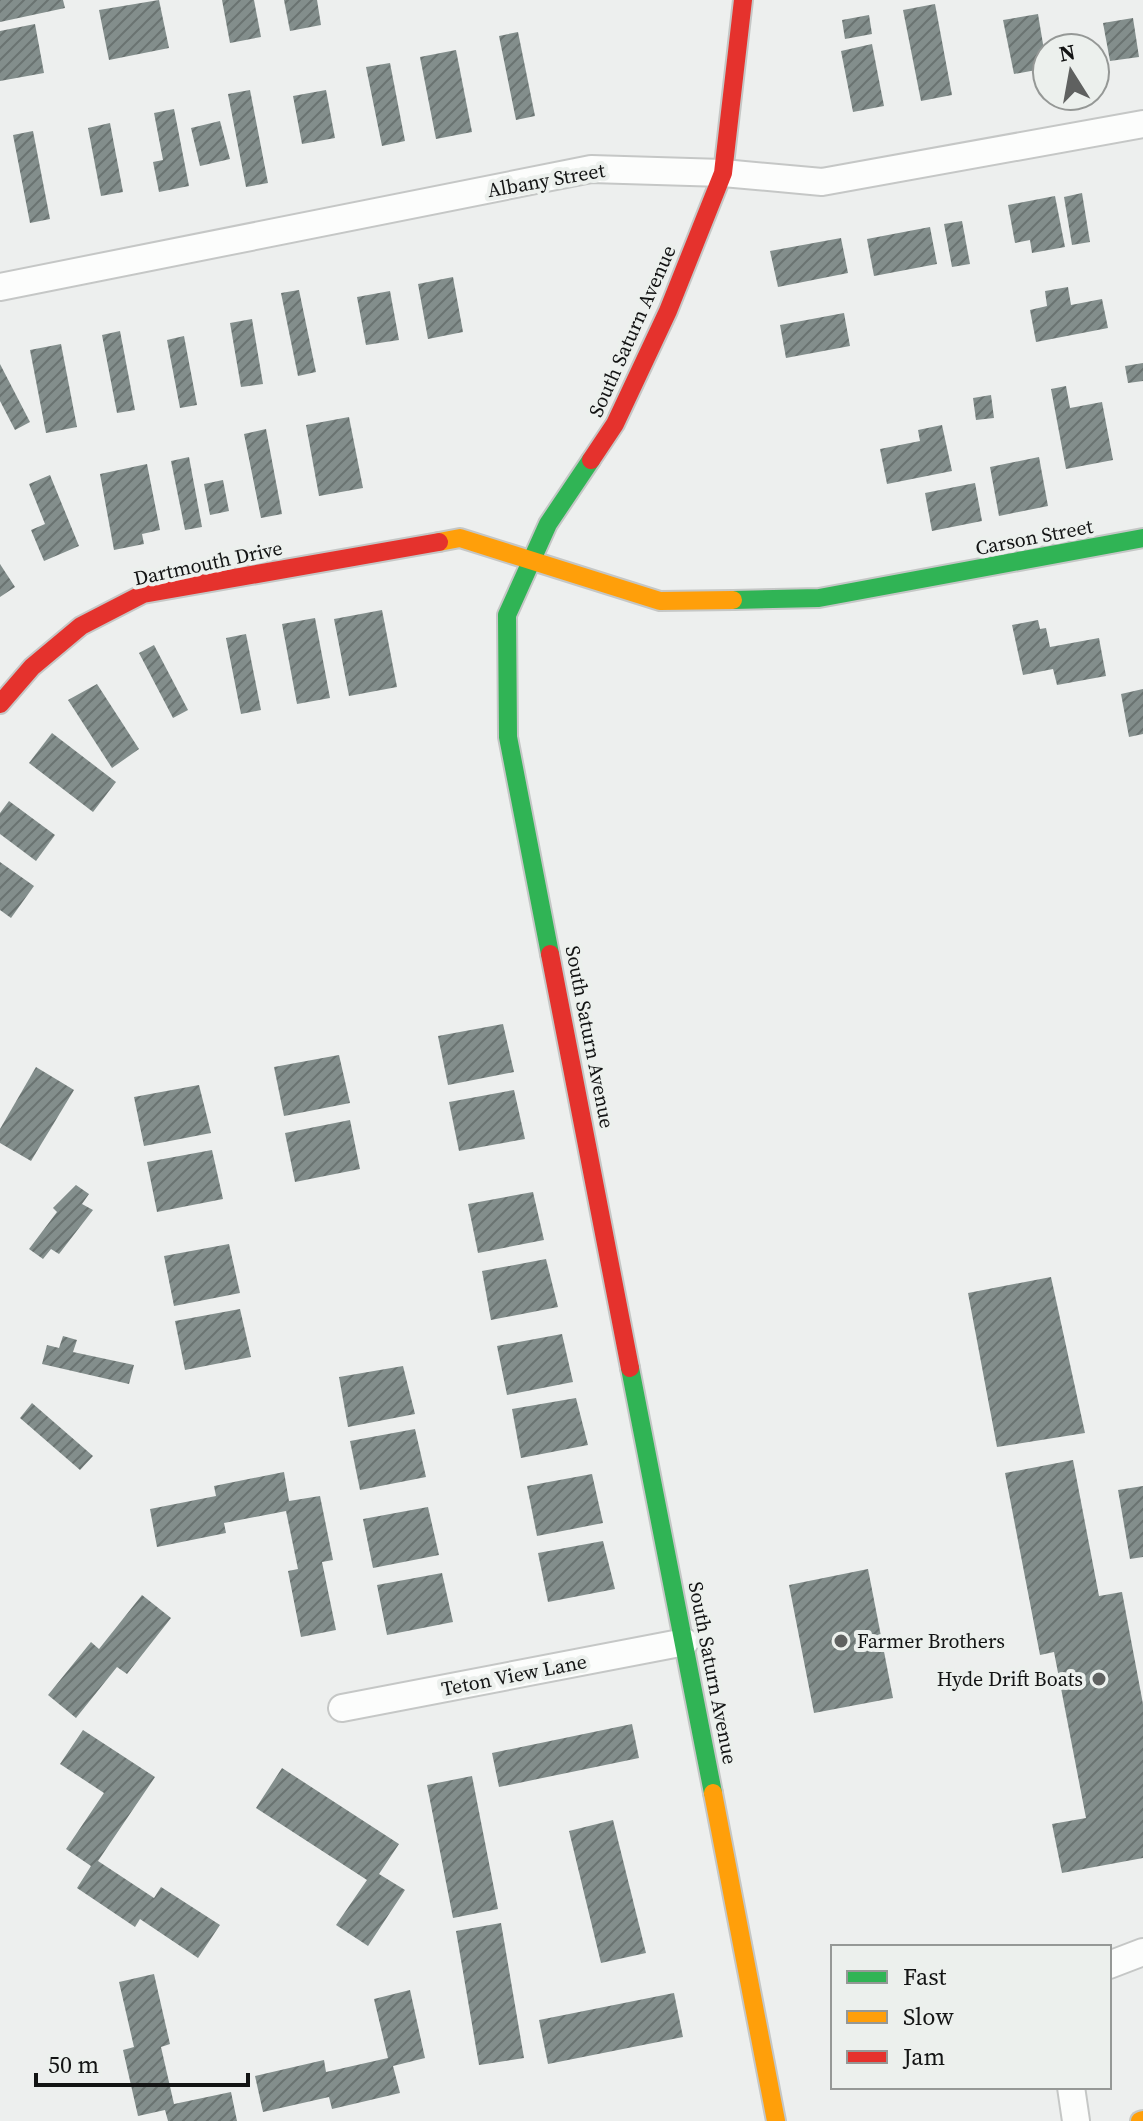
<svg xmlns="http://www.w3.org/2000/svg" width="1143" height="2121" viewBox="0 0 1143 2121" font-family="'Source Serif 4',serif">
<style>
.building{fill:url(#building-hatch)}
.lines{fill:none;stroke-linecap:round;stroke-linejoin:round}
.street-casing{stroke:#c5c7c6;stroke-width:30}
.fast-casing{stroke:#c5c7c6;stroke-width:22}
.slow-casing{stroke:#c5c7c6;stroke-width:22}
.jam-casing{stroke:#c5c7c6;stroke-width:22}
.street{stroke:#fcfdfc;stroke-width:26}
.fast{stroke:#30b455;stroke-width:18}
.slow{stroke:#ff9f0a;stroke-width:18}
.jam{stroke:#e5322d;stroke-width:18}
.poi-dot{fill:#5f6160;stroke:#ecf0ed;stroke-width:3}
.labels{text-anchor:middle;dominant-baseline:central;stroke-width:8;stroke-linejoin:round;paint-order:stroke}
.street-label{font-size:20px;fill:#131414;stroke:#ecf0ed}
.poi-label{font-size:20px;fill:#131414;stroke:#ecf0ed;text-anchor:start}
</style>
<defs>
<pattern id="building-hatch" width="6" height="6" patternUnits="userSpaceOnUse" patternTransform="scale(2)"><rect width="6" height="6" fill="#838e8c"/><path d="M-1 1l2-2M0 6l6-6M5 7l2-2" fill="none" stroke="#6a7371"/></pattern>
</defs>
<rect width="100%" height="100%" fill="#edefee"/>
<g class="building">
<path d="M 0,0 L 63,0 L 65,8 L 0,22 Z"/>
<path d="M 159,0 L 169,48 L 109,60 L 99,10 Z"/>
<path d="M 222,0 L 254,0 L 261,37 L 230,43 Z"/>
<path d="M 284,0 L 317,0 L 321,25 L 290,31 Z"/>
<path d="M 935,4 L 952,95 L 921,101 L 903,10 Z"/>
<path d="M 1038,14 L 1047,68 L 1014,74 L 1003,20 Z"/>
<path d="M 869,15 L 872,34 L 845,39 L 842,20 Z"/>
<path d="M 1133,18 L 1139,57 L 1110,61 L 1103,23 Z"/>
<path d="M 35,24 L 44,73 L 0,81 L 0,31 Z"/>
<path d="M 518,32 L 535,116 L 516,120 L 499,36 Z"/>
<path d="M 872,44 L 884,106 L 853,112 L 841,51 Z"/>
<path d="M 456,50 L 472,132 L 436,139 L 420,57 Z"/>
<path d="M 390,63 L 405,141 L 382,146 L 366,67 Z"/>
<path d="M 250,90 L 268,183 L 246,187 L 228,94 Z"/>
<path d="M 326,90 L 335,138 L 302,144 L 293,96 Z"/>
<path d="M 174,109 L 189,186 L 159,192 L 153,162 L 163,160 L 154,113 Z"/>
<path d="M 220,121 L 230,159 L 200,166 L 191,128 Z"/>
<path d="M 110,123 L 123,192 L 101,196 L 88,128 Z"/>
<path d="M 33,131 L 50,219 L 30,223 L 13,135 Z"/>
<path d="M 1082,193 L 1090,242 L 1072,245 L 1064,197 Z"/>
<path d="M 1055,196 L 1065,247 L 1032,253 L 1030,240 L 1015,243 L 1008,205 Z"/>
<path d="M 962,221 L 970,264 L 952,267 L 944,224 Z"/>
<path d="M 930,227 L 937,264 L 874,276 L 867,239 Z"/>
<path d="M 841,238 L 848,273 L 778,287 L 770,251 Z"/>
<path d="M 453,277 L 463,332 L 428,339 L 418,284 Z"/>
<path d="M 1068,287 L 1071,305 L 1102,299 L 1108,328 L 1036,342 L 1030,310 L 1047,306 L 1045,291 Z"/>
<path d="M 299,290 L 316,372 L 298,376 L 281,293 Z"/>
<path d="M 390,291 L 399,340 L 366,345 L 357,297 Z"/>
<path d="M 844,313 L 850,346 L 786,358 L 780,325 Z"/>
<path d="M 252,319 L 263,384 L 241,387 L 230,323 Z"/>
<path d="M 120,331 L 135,410 L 117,413 L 102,335 Z"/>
<path d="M 184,336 L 197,405 L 180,408 L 167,340 Z"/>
<path d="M 61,344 L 77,427 L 46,433 L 30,350 Z"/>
<path d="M 1143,363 L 1143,381 L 1128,383 L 1125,366 Z"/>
<path d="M 0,364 L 30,422 L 15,430 L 0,401 Z"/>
<path d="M 1066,386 L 1070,408 L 1102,402 L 1113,460 L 1066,469 L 1051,389 Z"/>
<path d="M 991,395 L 994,418 L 976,420 L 973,398 Z"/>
<path d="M 349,417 L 363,488 L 319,496 L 306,425 Z"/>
<path d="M 942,425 L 952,471 L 887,484 L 880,449 L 920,441 L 918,430 Z"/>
<path d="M 266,429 L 282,514 L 261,518 L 244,434 Z"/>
<path d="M 189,457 L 202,527 L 185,530 L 171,461 Z"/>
<path d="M 1039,457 L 1048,506 L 999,516 L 990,467 Z"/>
<path d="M 147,464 L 160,530 L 142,534 L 144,544 L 114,550 L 100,474 Z"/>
<path d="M 50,475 L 79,546 L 44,561 L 31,530 L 45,524 L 29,484 Z"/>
<path d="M 223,480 L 229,511 L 210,515 L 204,484 Z"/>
<path d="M 975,483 L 982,521 L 932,531 L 925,493 Z"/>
<path d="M 0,564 L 15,587 L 0,597 Z"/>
<path d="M 382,610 L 397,687 L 349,696 L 334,619 Z"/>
<path d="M 315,618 L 330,698 L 297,704 L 282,624 Z"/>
<path d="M 1038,620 L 1040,629 L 1046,628 L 1050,647 L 1099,638 L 1106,676 L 1057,685 L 1053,669 L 1023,675 L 1012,625 Z"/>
<path d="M 246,634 L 261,710 L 241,714 L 226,638 Z"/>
<path d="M 154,645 L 188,710 L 173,718 L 139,653 Z"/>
<path d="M 97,684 L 139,749 L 112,768 L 68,700 Z"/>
<path d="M 1143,689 L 1143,734 L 1129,737 L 1121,694 Z"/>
<path d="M 52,733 L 116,782 L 93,812 L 29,763 Z"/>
<path d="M 9,801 L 55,835 L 36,861 L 0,834 L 0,813 Z"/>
<path d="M 0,862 L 34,886 L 11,918 L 0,910 Z"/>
<path d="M 503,1024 L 514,1072 L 448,1085 L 438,1036 Z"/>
<path d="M 339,1055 L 350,1103 L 284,1116 L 274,1067 Z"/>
<path d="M 36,1067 L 74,1090 L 31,1161 L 0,1143 L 0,1129 Z"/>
<path d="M 199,1085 L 211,1133 L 144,1146 L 134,1097 Z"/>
<path d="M 514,1090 L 525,1139 L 459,1151 L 449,1102 Z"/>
<path d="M 350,1120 L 360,1169 L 295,1182 L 285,1133 Z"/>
<path d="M 212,1150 L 223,1199 L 157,1212 L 147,1162 Z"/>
<path d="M 76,1185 L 89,1194 L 82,1204 L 93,1210 L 59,1254 L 51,1249 L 43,1259 L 29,1249 L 57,1212 L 53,1208 Z"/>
<path d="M 533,1192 L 544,1240 L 478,1253 L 468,1204 Z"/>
<path d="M 229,1244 L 240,1293 L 174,1306 L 164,1256 Z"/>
<path d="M 546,1259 L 558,1307 L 491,1320 L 482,1271 Z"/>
<path d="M 1051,1277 L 1085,1433 L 997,1447 L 968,1293 Z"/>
<path d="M 240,1309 L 251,1357 L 185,1370 L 175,1321 Z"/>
<path d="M 562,1334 L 573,1382 L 507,1395 L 497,1346 Z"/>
<path d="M 63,1336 L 77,1340 L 73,1352 L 134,1365 L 129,1384 L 42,1364 L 47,1345 L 59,1348 Z"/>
<path d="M 403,1366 L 415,1414 L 348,1427 L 339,1377 Z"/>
<path d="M 576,1398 L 588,1445 L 521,1458 L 512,1409 Z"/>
<path d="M 32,1403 L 93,1456 L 80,1470 L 20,1418 Z"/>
<path d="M 415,1429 L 426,1477 L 360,1490 L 350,1441 Z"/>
<path d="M 1073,1460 L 1099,1596 L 1122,1592 L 1143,1704 L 1143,1858 L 1062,1873 L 1052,1824 L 1086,1818 L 1054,1652 L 1040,1655 L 1005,1473 Z"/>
<path d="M 284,1472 L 289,1501 L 320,1496 L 333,1560 L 322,1562 L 336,1630 L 301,1637 L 288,1571 L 298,1569 L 286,1511 L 224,1523 L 226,1533 L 157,1547 L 150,1509 L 216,1496 L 214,1486 Z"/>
<path d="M 592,1474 L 603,1523 L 537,1536 L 527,1486 Z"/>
<path d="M 1143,1486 L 1143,1557 L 1130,1559 L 1118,1490 Z"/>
<path d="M 428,1507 L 439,1555 L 373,1568 L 363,1519 Z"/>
<path d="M 603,1541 L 615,1589 L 548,1602 L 538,1553 Z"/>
<path d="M 868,1569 L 893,1698 L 814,1713 L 789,1585 Z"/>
<path d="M 442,1573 L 453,1622 L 387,1635 L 377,1585 Z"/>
<path d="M 142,1595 L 171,1618 L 127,1674 L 117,1667 L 76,1718 L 48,1695 L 91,1642 L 99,1649 Z"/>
<path d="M 632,1724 L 639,1758 L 499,1787 L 492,1753 Z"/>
<path d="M 83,1730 L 155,1777 L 98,1861 L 154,1898 L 161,1887 L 220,1925 L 198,1958 L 140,1919 L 135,1927 L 77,1888 L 91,1866 L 66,1849 L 104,1793 L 60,1764 Z"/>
<path d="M 282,1768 L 399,1844 L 379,1874 L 405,1890 L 368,1946 L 336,1925 L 367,1880 L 256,1808 Z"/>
<path d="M 472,1776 L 498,1909 L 453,1918 L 427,1785 Z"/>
<path d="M 613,1820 L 646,1953 L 601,1963 L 569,1831 Z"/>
<path d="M 501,1923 L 524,2058 L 479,2065 L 456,1931 Z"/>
<path d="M 154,1974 L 170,2044 L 161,2047 L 174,2104 L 231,2092 L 237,2121 L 168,2121 L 165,2110 L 138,2116 L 123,2050 L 134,2047 L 119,1982 Z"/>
<path d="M 410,1990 L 425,2058 L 393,2066 L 400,2093 L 332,2109 L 329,2097 L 263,2112 L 255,2076 L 324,2060 L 326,2072 L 388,2058 L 374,1999 Z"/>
<path d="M 674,1993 L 683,2037 L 548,2064 L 539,2020 Z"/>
</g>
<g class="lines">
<g class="street-casing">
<g id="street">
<path d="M 0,287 L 591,169 L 723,173 L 822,182 L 1143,124"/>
<path d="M 342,1708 L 685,1642"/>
<path d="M 1109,1965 L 1143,1952"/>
<path d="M 1071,2087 L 1076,2121"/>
</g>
</g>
<g class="fast-casing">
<g id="fast">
<path d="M 733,600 L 819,598 L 1143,538"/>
<path d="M 550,954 L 508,737 L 507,615 L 548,524 L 591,460"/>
<path d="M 630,1368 L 713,1793"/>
</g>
</g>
<g class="slow-casing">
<g id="slow">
<path d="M 439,542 L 460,538 L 660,601 L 733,600"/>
<path d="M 713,1793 L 776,2121"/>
<path d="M 1140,2121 L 1143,2120"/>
</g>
</g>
<g class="jam-casing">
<g id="jam">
<path d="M 591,460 L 615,424 L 668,311 L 723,173 L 743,0"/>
<path d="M 0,704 L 32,667 L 81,626 L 143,594 L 439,542"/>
<path d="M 550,954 L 630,1368"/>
</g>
</g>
<use href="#street" class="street"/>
<use href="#fast" class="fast"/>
<use href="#slow" class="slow"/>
<use href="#jam" class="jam"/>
</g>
<g class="poi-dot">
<circle cx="841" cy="1641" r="8"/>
<circle cx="1099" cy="1679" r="8"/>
</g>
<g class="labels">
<g class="street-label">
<text transform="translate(546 180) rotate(-10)">Albany Street</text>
<text transform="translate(632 331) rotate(-66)">South Saturn Avenue</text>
<text transform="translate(1034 537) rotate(-11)">Carson Street</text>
<text transform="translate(208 563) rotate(-12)">Dartmouth Drive</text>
<text transform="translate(590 1037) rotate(79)">South Saturn Avenue</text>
<text transform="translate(713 1673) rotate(79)">South Saturn Avenue</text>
<text transform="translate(514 1675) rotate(-11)">Teton View Lane</text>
</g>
<g class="poi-label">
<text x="857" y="1641">Farmer Brothers</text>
<text x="1083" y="1679" text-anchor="end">Hyde Drift Boats</text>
</g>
</g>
<rect x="831" y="1945" width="280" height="144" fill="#ecf0ed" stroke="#959896" stroke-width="2"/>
<rect x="847" y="1971" width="40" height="12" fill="#30b455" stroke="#959896" stroke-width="2"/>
<text x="903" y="1985" font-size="24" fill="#131414">Fast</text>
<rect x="847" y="2011" width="40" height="12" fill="#ff9f0a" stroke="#959896" stroke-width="2"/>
<text x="903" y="2025" font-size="24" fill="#131414">Slow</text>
<rect x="847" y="2051" width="40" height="12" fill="#e5322d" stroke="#959896" stroke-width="2"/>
<text x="903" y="2065" font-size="24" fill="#131414">Jam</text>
<g transform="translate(1071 72) rotate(349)"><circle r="38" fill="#ecf0ed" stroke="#959896" stroke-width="2"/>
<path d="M0-6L14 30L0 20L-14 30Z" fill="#5f6160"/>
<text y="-12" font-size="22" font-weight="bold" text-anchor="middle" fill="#131414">N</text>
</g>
<path d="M36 2073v12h212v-12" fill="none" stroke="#131414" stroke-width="4"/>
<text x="48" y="2073" font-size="24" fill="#131414" stroke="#ecf0ed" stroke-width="6" paint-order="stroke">50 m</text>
</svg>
